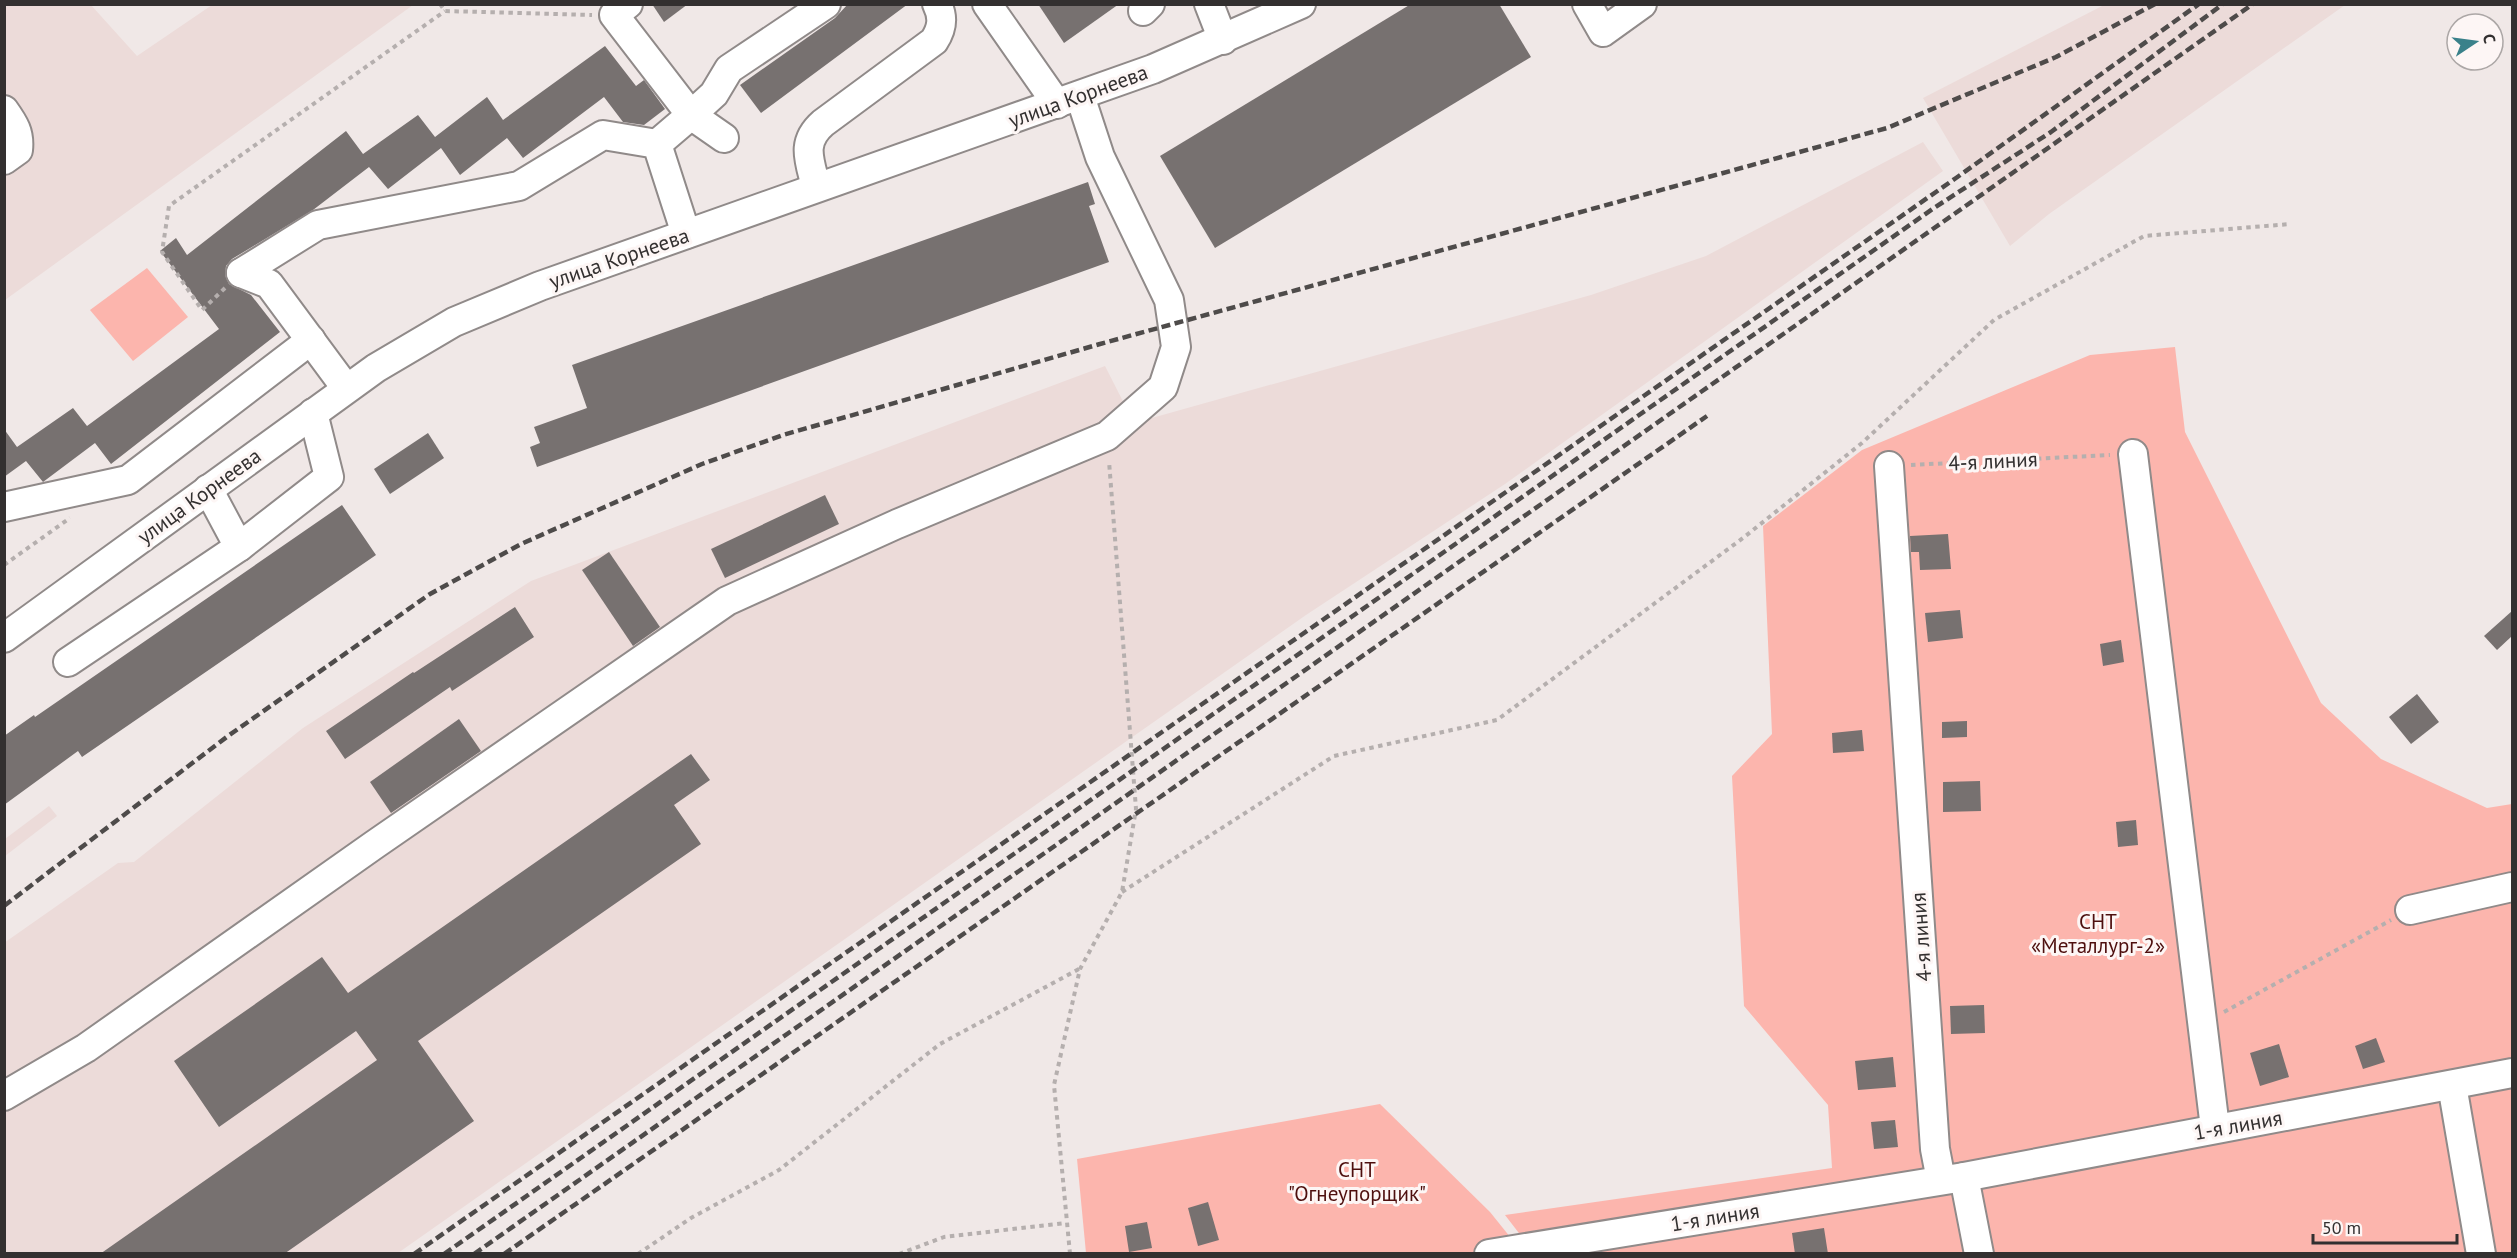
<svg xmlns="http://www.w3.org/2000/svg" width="2517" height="1258" viewBox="0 0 2517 1258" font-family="'PT Sans',sans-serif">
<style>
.built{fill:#ecdbd9}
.green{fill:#fcb5ad}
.building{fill:#777170}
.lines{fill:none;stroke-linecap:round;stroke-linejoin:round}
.minor-casing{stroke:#908a89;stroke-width:32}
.path{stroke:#b5afae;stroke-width:4;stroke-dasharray:4.5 4.5;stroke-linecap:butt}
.minor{stroke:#fff;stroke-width:28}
.rail{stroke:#4e4b4a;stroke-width:4.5;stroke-dasharray:9 4.5;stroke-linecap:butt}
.labels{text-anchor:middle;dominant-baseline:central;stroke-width:6;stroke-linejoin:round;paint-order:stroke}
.street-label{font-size:21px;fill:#333030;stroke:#fdf6f5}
.park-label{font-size:21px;fill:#4e0f0e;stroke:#fdf6f5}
</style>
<rect width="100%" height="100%" fill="#f0e8e7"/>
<g class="built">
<path d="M 5,5 L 91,5 L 137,56 L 212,5 L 413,5 L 5,300 Z"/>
<path d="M 2104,5 L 2345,5 L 2049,214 L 2010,246 L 1923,98 Z"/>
<path d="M 1923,142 L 1943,171 L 1505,484 L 1306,615 L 398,1253 L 5,1253 L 4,943 L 118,863 L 134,862 L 303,728 L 531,581 L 1105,366 L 1134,423 L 1591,295 L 1706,256 Z"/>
<path d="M 49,806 L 57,816 L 5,856 L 5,839 Z"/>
</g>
<g class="green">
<path d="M 147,268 L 188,317 L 133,361 L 90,310 Z"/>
<path d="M 2175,347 L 2185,432 L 2321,703 L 2381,759 L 2487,808 L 2512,804 L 2512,1253 L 1535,1254 L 1505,1215 L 1832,1168 L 1828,1105 L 1744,1006 L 1732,776 L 1772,734 L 1763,526 L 1862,450 L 2090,355 Z"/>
<path d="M 1380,1104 L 1490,1212 L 1523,1253 L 1086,1253 L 1077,1159 Z"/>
</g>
<g class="building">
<path d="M 652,4 L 688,4 L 664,22 Z"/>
<path d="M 848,4 L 908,4 L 761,113 L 740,85 L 835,18 Z"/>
<path d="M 1038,4 L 1119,4 L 1064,43 Z"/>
<path d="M 1411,4 L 1499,4 L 1531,57 L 1215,248 L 1160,156 Z"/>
<path d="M 605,46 L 636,86 L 644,80 L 665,109 L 644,125 L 623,122 L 604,97 L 523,158 L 507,138 L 460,175 L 441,148 L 388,189 L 369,167 L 313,210 L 232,259 L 226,266 L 225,275 L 229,284 L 251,295 L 280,332 L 111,464 L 95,443 L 43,482 L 26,461 L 4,477 L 4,429 L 17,447 L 73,408 L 87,426 L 219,329 L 160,251 L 176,238 L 187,255 L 346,131 L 363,154 L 418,115 L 435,137 L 487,97 L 503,120 Z"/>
<path d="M 1088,182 L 1095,204 L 1089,206 L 1109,262 L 537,467 L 530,447 L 540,443 L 534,427 L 587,408 L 572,365 Z"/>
<path d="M 428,433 L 444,458 L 390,494 L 374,469 Z"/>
<path d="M 825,495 L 839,524 L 725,578 L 711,549 Z"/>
<path d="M 342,505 L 376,555 L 82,757 L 78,751 L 4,805 L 4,736 L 34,715 L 35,717 Z"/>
<path d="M 1948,534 L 1951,569 L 1920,570 L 1919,552 L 1911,552 L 1910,536 Z"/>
<path d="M 609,552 L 660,627 L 633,646 L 582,570 Z"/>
<path d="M 515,607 L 534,637 L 452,691 L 450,687 L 345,759 L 326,731 L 413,672 L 414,673 Z"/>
<path d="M 1960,610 L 1963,638 L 1928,642 L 1925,613 Z"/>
<path d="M 2512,611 L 2512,636 L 2497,650 L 2484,636 Z"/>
<path d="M 2121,640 L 2124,662 L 2103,666 L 2100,644 Z"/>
<path d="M 2417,694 L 2439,722 L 2411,744 L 2389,717 Z"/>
<path d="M 459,719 L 481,751 L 391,813 L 370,782 Z"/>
<path d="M 1967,721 L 1967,737 L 1942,738 L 1942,722 Z"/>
<path d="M 1862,730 L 1864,751 L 1833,753 L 1832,733 Z"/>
<path d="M 691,754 L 710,780 L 674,805 L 701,844 L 418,1041 L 474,1121 L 284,1254 L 100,1254 L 377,1060 L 356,1031 L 219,1127 L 174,1061 L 322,957 L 348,993 Z"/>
<path d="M 1980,781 L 1981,811 L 1943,812 L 1943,782 Z"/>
<path d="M 2136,820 L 2138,845 L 2118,847 L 2116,822 Z"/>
<path d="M 1984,1005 L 1985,1033 L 1951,1034 L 1950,1006 Z"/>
<path d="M 2376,1038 L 2385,1062 L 2363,1069 L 2355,1046 Z"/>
<path d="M 2279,1044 L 2289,1077 L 2260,1086 L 2250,1053 Z"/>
<path d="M 1893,1057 L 1896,1087 L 1858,1090 L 1855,1061 Z"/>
<path d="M 1895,1120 L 1898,1147 L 1874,1149 L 1871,1122 Z"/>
<path d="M 1208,1202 L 1219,1240 L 1198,1246 L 1188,1208 Z"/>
<path d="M 1147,1222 L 1152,1248 L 1129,1252 L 1125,1226 Z"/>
<path d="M 1824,1228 L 1828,1254 L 1795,1254 L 1792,1233 Z"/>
</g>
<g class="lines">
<g class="minor-casing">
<g id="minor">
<path d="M 628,4 L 614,15 L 691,115 L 714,94 L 729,69 L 826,4"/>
<path d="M 987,4 L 1057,104"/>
<path d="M 1209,4 L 1223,40"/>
<path d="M 1587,4 L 1603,32 L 1642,4"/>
<path d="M 1143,11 L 1150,4"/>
<path d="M 4,110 C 14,124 20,133 18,150 L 4,160"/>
<path d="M 657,144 L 691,115 L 724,138"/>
<path d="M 816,187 C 810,161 800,143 823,123 L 934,41 C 942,29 944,18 937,4"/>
<path d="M 241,273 L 318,225 L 519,186 L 603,135 L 657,144 L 686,234"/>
<path d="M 241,273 L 269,284 L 346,388"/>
<path d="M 2133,454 L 2215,1128"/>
<path d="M 1889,466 L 1935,1149 L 1941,1180"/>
<path d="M 208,489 L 239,547 L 329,477 L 313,413"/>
<path d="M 4,507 L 128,480 L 311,340"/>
<path d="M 4,638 L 376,368 L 454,322 L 540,286 L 1153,69 L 1301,4"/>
<path d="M 68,662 L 239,547"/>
<path d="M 2410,910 L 2512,887"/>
<path d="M 2452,1085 L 2481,1254"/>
<path d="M 4,1096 L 86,1048 L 374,845 L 727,601 L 897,524 L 1107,436 L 1163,387 L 1176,347 L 1169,300 L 1100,157 L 1080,96"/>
<path d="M 1964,1177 L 1979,1254"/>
<path d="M 1489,1254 L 1964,1177 L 2512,1073"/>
</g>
</g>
<g class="path">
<path d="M 440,4 L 445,11 L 592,15"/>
<path d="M 225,288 L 202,310 L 162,252 L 169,206 L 445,11"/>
<path d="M 1911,465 L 2110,455"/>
<path d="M 4,565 L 70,518"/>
<path d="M 1122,892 L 1334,756 L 1497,720 L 1743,538 L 1862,443 L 1994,320 L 2144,236 L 2290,224"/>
<path d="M 2224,1012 L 2391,920"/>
<path d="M 638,1254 L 691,1218 L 779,1170 L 940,1044 L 1079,969"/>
<path d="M 899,1254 L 944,1237 L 1065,1223"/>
<path d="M 1070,1254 L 1054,1085 L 1080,969 L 1122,892 L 1136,809 L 1109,461"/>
</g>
<use href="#minor" class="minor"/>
<g class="rail">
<path d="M 4,906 L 228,736 L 430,594 L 521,544 L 702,464 L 783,435 L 1100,344 L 1887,128 L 2056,57 L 2155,4"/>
<path d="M 414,1254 L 1956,178 L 2199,4"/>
<path d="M 444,1254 L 1934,208 L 2051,132 L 2223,4"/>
<path d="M 474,1254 L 2253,4"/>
<path d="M 504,1254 L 1707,416"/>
</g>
</g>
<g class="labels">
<g class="street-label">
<text transform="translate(1078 96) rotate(-20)">улица Корнеева</text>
<text transform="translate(619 258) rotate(-19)">улица Корнеева</text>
<text transform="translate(1993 461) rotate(-3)">4-я линия</text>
<text transform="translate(199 496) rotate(-36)">улица Корнеева</text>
<text transform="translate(1921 937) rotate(-94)">4-я линия</text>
<text transform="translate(2238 1125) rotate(-10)">1-я линия</text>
<text transform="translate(1715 1217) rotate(-9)">1-я линия</text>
</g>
<g class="park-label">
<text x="2098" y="921">СНТ<tspan x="2098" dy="24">«Металлург-2»</tspan></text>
<text x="1357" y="1169">СНТ<tspan x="1357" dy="24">"Огнеупорщик"</tspan></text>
</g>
</g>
<rect width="2517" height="1258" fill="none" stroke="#333030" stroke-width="12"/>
<g transform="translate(2475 42) rotate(77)"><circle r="28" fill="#fdf6f5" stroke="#aca7a6" stroke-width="1.5"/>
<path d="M0-4.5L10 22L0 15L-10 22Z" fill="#3a818a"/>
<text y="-9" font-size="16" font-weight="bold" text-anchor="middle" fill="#333030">С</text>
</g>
<path d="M2313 1234v9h144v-9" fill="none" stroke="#333030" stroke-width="3"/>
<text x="2322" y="1234" font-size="18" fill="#333030" stroke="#fdf6f5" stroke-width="4.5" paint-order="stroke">50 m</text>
</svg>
